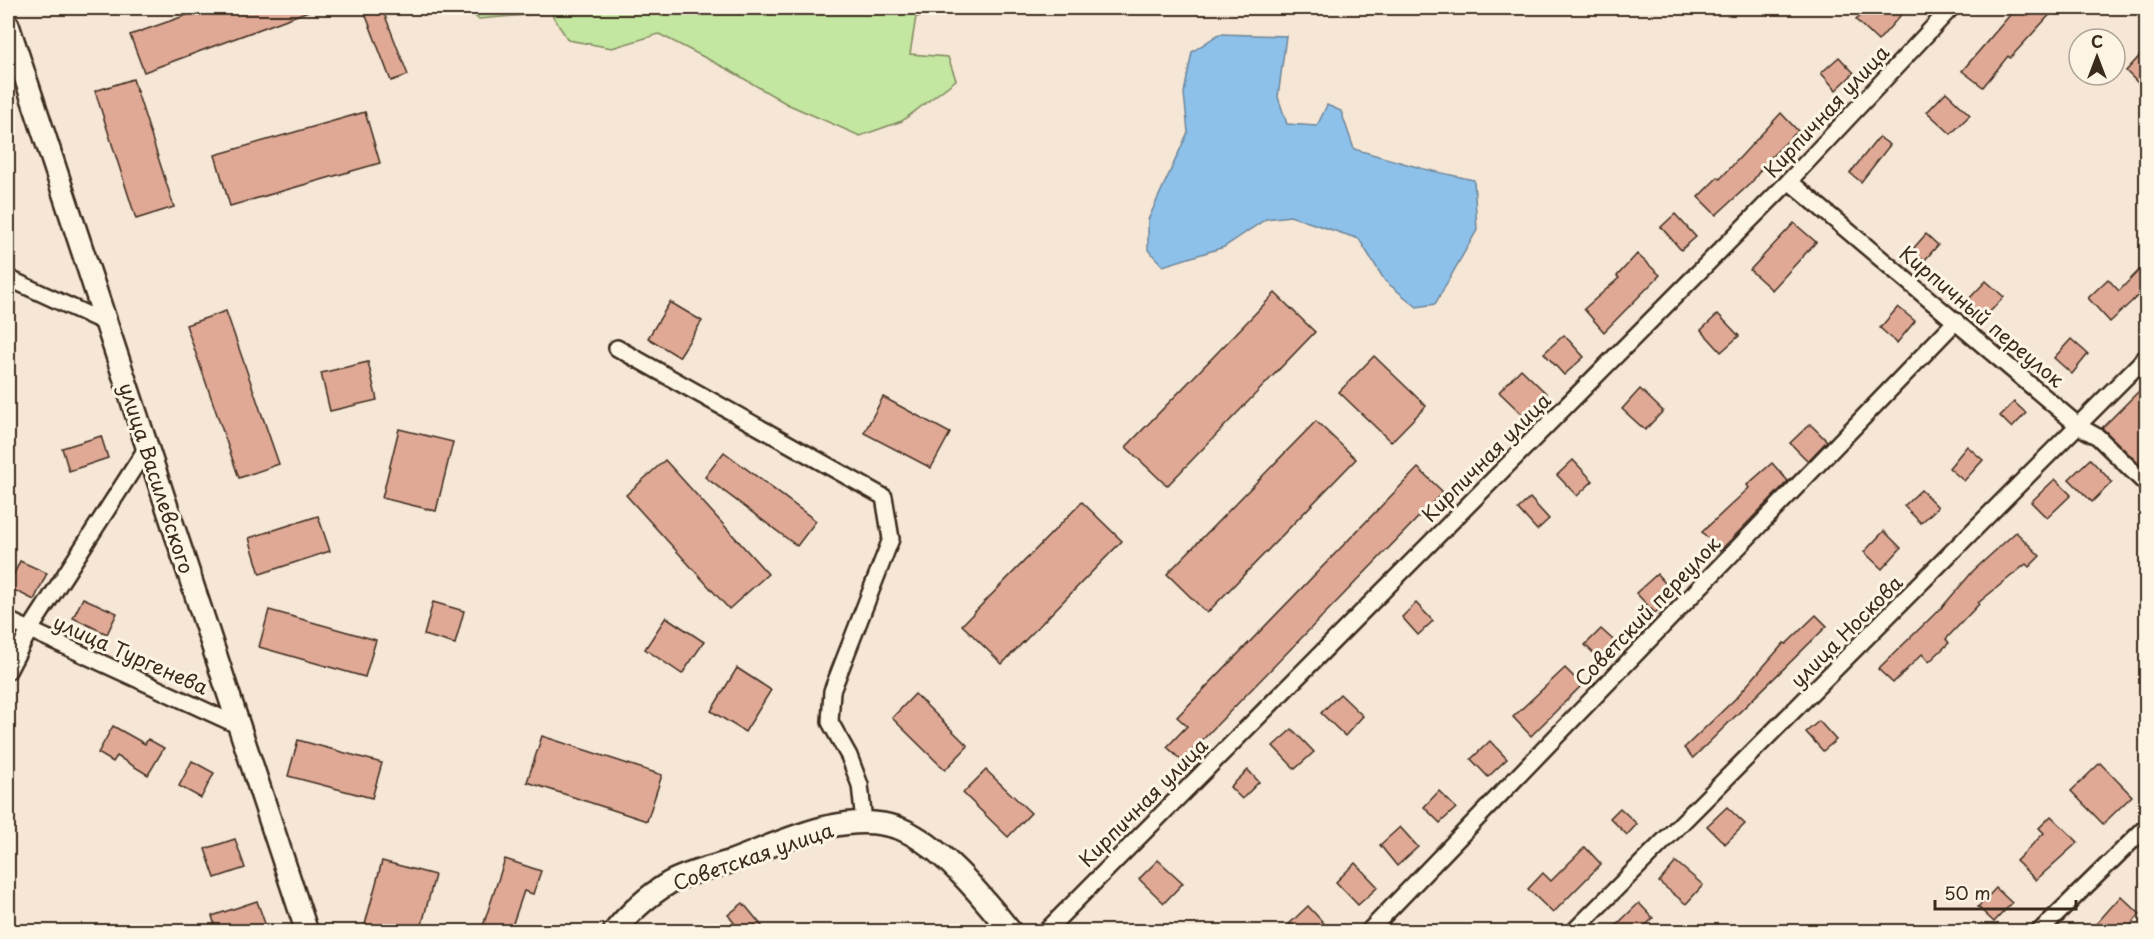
<svg xmlns="http://www.w3.org/2000/svg" width="2154" height="939" viewBox="0 0 2154 939" font-family="'Playpen Sans',sans-serif">
<style>
.green{fill:#c3e6a0;stroke:#7f885f;stroke-width:1.5}
.water{fill:#8dc1ea;stroke:#6c8598;stroke-width:1.5}
.building{fill:#dfa995;stroke:#3b2a1e;stroke-width:1.5}
.lines{fill:none;stroke-linecap:round;stroke-linejoin:round}
.street-casing{stroke:#3b2a1e;stroke-width:20}
.secondary-casing{stroke:#3b2a1e;stroke-width:26}
.street{stroke:#fcf5e5;stroke-width:15}
.secondary{stroke:#fcf5e5;stroke-width:21}
.labels{text-anchor:middle;dominant-baseline:central;stroke-width:6;stroke-linejoin:round;paint-order:stroke}
.street-label{font-size:20px;fill:#3b2a1e;stroke:#fcf5e5}
</style>
<rect width="100%" height="100%" fill="#f6e6d5"/>
<filter id="ink" filterUnits="userSpaceOnUse"><feTurbulence type="fractalNoise" baseFrequency=".0167" numOctaves="2"/><feDisplacementMap in="SourceGraphic" scale="12" xChannelSelector="R" yChannelSelector="G"/><feConvolveMatrix kernelMatrix="1 2 1 2 8 2 1 2 1" color-interpolation-filters="sRGB"/></filter>
<g filter="url(#ink)">
<path class="green" d="M 466,8 L 958,8 L 916,17 L 910,54 L 948,57 L 956,80 L 902,121 L 860,136 L 787,104 L 731,71 L 659,34 L 612,48 L 568,40 L 551,13 L 478,19 Z"/>
<path class="water" d="M 1219,34 L 1286,36 L 1278,97 L 1287,124 L 1317,126 L 1327,105 L 1341,111 L 1354,149 L 1424,169 L 1474,180 L 1477,230 L 1435,304 L 1417,307 L 1385,281 L 1359,239 L 1290,216 L 1266,219 L 1224,247 L 1163,266 L 1148,250 L 1148,220 L 1188,132 L 1184,93 L 1192,52 Z"/>
<g class="building">
<path d="M 207,8 L 314,8 L 314,9 L 144,72 L 130,35 Z"/>
<path d="M 363,8 L 382,8 L 408,75 L 391,81 Z"/>
<path d="M 1868,8 L 1907,8 L 1878,41 L 1856,20 Z"/>
<path d="M 2016,8 L 2056,8 L 2010,58 L 2008,56 L 1983,87 L 1962,71 Z"/>
<path d="M 2146,49 L 2146,91 L 2126,71 Z"/>
<path d="M 1839,57 L 1854,73 L 1836,90 L 1821,73 Z"/>
<path d="M 133,79 L 174,207 L 136,219 L 95,91 Z"/>
<path d="M 1946,92 L 1970,115 L 1951,134 L 1927,112 Z"/>
<path d="M 365,112 L 380,163 L 230,206 L 215,155 Z"/>
<path d="M 1781,113 L 1798,131 L 1766,162 L 1752,182 L 1716,215 L 1698,197 L 1718,177 L 1720,179 Z"/>
<path d="M 1879,137 L 1890,145 L 1861,182 L 1850,173 Z"/>
<path d="M 1675,214 L 1696,237 L 1681,250 L 1661,227 Z"/>
<path d="M 1794,223 L 1816,242 L 1772,290 L 1750,270 Z"/>
<path d="M 1926,234 L 1938,245 L 1924,261 L 1912,250 Z"/>
<path d="M 1637,254 L 1660,275 L 1604,332 L 1584,309 L 1619,278 L 1617,276 Z"/>
<path d="M 2146,263 L 2146,288 L 2110,322 L 2088,298 L 2108,279 L 2119,291 Z"/>
<path d="M 1986,281 L 2004,297 L 1984,318 L 1966,302 Z"/>
<path d="M 1275,293 L 1315,332 L 1167,486 L 1126,447 Z"/>
<path d="M 670,302 L 702,321 L 679,357 L 648,338 Z"/>
<path d="M 1898,307 L 1915,321 L 1897,343 L 1880,328 Z"/>
<path d="M 226,311 L 279,464 L 239,478 L 186,325 Z"/>
<path d="M 1718,314 L 1739,336 L 1721,352 L 1701,330 Z"/>
<path d="M 1564,335 L 1584,357 L 1564,375 L 1544,353 Z"/>
<path d="M 2071,339 L 2088,354 L 2072,374 L 2054,358 Z"/>
<path d="M 1374,356 L 1426,406 L 1391,442 L 1339,392 Z"/>
<path d="M 368,362 L 377,400 L 330,411 L 321,373 Z"/>
<path d="M 1521,369 L 1547,394 L 1525,417 L 1499,392 Z"/>
<path d="M 2146,384 L 2146,471 L 2102,428 Z"/>
<path d="M 1640,389 L 1663,411 L 1645,430 L 1622,409 Z"/>
<path d="M 883,397 L 950,433 L 931,468 L 864,433 Z"/>
<path d="M 2014,402 L 2026,413 L 2012,428 L 2000,416 Z"/>
<path d="M 1316,421 L 1356,459 L 1207,613 L 1167,574 Z"/>
<path d="M 1810,424 L 1827,441 L 1808,461 L 1790,443 Z"/>
<path d="M 399,429 L 453,442 L 436,511 L 382,498 Z"/>
<path d="M 101,436 L 108,458 L 69,471 L 62,448 Z"/>
<path d="M 1967,446 L 1983,460 L 1964,481 L 1949,468 Z"/>
<path d="M 724,452 L 816,521 L 797,546 L 705,477 Z"/>
<path d="M 2090,459 L 2112,482 L 2092,502 L 2069,479 Z"/>
<path d="M 665,460 L 768,574 L 729,609 L 626,495 Z"/>
<path d="M 1573,460 L 1593,481 L 1577,496 L 1557,475 Z"/>
<path d="M 1772,463 L 1788,481 L 1720,551 L 1702,532 L 1749,488 L 1747,485 Z"/>
<path d="M 1418,468 L 1443,492 L 1182,761 L 1167,747 L 1187,726 L 1177,717 Z"/>
<path d="M 2055,479 L 2071,495 L 2047,518 L 2031,502 Z"/>
<path d="M 1921,490 L 1938,507 L 1921,523 L 1904,506 Z"/>
<path d="M 1530,498 L 1549,519 L 1537,530 L 1518,509 Z"/>
<path d="M 1082,502 L 1122,541 L 1002,664 L 962,625 Z"/>
<path d="M 318,516 L 330,551 L 260,574 L 249,538 Z"/>
<path d="M 1884,531 L 1901,548 L 1882,569 L 1864,552 Z"/>
<path d="M 2016,532 L 2040,556 L 2029,567 L 2026,564 L 1978,603 L 1979,604 L 1946,639 L 1949,643 L 1929,662 L 1922,654 L 1893,683 L 1878,669 L 1944,605 L 1974,570 Z"/>
<path d="M 20,561 L 47,573 L 34,600 L 8,587 Z"/>
<path d="M 1657,574 L 1675,594 L 1655,613 L 1636,593 Z"/>
<path d="M 83,598 L 117,613 L 107,634 L 73,618 Z"/>
<path d="M 433,602 L 464,611 L 455,644 L 424,635 Z"/>
<path d="M 1416,603 L 1433,621 L 1418,635 L 1402,617 Z"/>
<path d="M 269,610 L 376,640 L 365,677 L 259,647 Z"/>
<path d="M 1816,615 L 1827,626 L 1693,758 L 1684,748 L 1735,699 L 1784,643 L 1786,644 Z"/>
<path d="M 666,617 L 704,642 L 682,674 L 645,649 Z"/>
<path d="M 1601,629 L 1621,647 L 1605,664 L 1585,645 Z"/>
<path d="M 737,668 L 771,690 L 745,732 L 711,711 Z"/>
<path d="M 1565,668 L 1582,685 L 1531,736 L 1513,717 Z"/>
<path d="M 915,694 L 968,746 L 945,770 L 892,718 Z"/>
<path d="M 1340,694 L 1363,716 L 1345,736 L 1321,713 Z"/>
<path d="M 1819,721 L 1836,740 L 1823,751 L 1806,732 Z"/>
<path d="M 113,726 L 145,744 L 148,739 L 164,748 L 148,775 L 117,756 L 113,762 L 98,753 Z"/>
<path d="M 1292,729 L 1314,752 L 1295,769 L 1273,746 Z"/>
<path d="M 542,736 L 662,775 L 647,821 L 527,782 Z"/>
<path d="M 298,740 L 382,763 L 372,798 L 288,776 Z"/>
<path d="M 1490,741 L 1507,759 L 1488,777 L 1471,759 Z"/>
<path d="M 192,761 L 214,773 L 201,798 L 179,786 Z"/>
<path d="M 2100,763 L 2132,796 L 2103,824 L 2071,791 Z"/>
<path d="M 986,770 L 1031,813 L 1008,837 L 963,793 Z"/>
<path d="M 1248,770 L 1259,782 L 1242,799 L 1230,787 Z"/>
<path d="M 1439,791 L 1456,808 L 1440,823 L 1424,807 Z"/>
<path d="M 1727,807 L 1745,824 L 1725,844 L 1707,826 Z"/>
<path d="M 1620,808 L 1637,824 L 1627,835 L 1610,818 Z"/>
<path d="M 2051,816 L 2078,842 L 2036,880 L 2016,861 L 2044,833 L 2039,828 Z"/>
<path d="M 1400,827 L 1418,847 L 1397,866 L 1380,845 Z"/>
<path d="M 235,839 L 245,868 L 215,878 L 205,849 Z"/>
<path d="M 1585,847 L 1601,864 L 1553,913 L 1528,889 L 1543,873 L 1551,881 Z"/>
<path d="M 505,859 L 541,871 L 533,894 L 524,891 L 510,932 L 481,932 Z"/>
<path d="M 1158,860 L 1183,883 L 1164,903 L 1139,879 Z"/>
<path d="M 382,861 L 435,875 L 420,932 L 363,932 Z"/>
<path d="M 1676,862 L 1703,885 L 1686,904 L 1659,882 Z"/>
<path d="M 1355,863 L 1378,887 L 1358,905 L 1336,882 Z"/>
<path d="M 1996,888 L 2012,903 L 1994,922 L 1978,907 Z"/>
<path d="M 2121,896 L 2140,914 L 2125,932 L 2089,932 Z"/>
<path d="M 257,901 L 268,932 L 217,932 L 212,916 Z"/>
<path d="M 743,903 L 767,932 L 741,932 L 728,915 Z"/>
<path d="M 1639,903 L 1653,918 L 1639,932 L 1609,932 Z"/>
<path d="M 1308,906 L 1332,932 L 1296,932 L 1289,924 Z"/>
</g>
<g class="lines">
<g class="street-casing">
<g id="street">
<path d="M 1789,181 L 2080,427 L 2098,437 L 2146,484"/>
<path d="M 8,278 L 106,323"/>
<path d="M 617,348 L 884,497 L 891,539 L 832,691 L 830,722 L 849,756 L 860,785 L 864,822"/>
<path d="M 8,620 L 237,725"/>
<path d="M 8,671 L 29,631 L 148,446"/>
<path d="M 1045,932 L 1789,181 L 1951,8"/>
<path d="M 1368,932 L 1956,321"/>
<path d="M 1573,932 L 2146,357"/>
<path d="M 2039,932 L 2146,827"/>
</g>
</g>
<g class="secondary-casing">
<g id="secondary">
<path d="M 8,25 L 307,932"/>
<path d="M 614,932 C 628,914 649,895 669,883 C 686,873 710,868 729,862 C 781,843 845,808 901,829 C 942,846 983,898 1011,932"/>
</g>
</g>
<use href="#street" class="street"/>
<use href="#secondary" class="secondary"/>
</g>
</g>
<g class="labels">
<g class="street-label">
<text transform="translate(1826 111) rotate(-47)">Кирпичная улица</text>
<text transform="translate(1982 316) rotate(40)">Кирпичный переулок</text>
<text transform="translate(1486 457) rotate(-45)">Кирпичная улица</text>
<text transform="translate(157 478) rotate(72)">улица Василевского</text>
<text transform="translate(1647 611) rotate(-46)">Советский переулок</text>
<text transform="translate(1846 631) rotate(-45)">улица Носкова</text>
<text transform="translate(131 654) rotate(24)">улица Тургенева</text>
<text transform="translate(1143 802) rotate(-45)">Кирпичная улица</text>
<text transform="translate(753 856) rotate(-19)">Советская улица</text>
</g>
</g>
<rect width="2154" height="939" fill="none" stroke="#fcf5e5" stroke-width="30"/>
<rect x="15" y="15" width="2124" height="909" fill="none" stroke="#3b2a1e" stroke-width="2" filter="url(#ink)"/>
<g transform="translate(2097 57)"><circle r="28" fill="#fcf5e5" stroke="#afa495" stroke-width="1.5"/>
<path d="M0-4.5L10 22L0 15L-10 22Z" fill="#3b2a1e"/>
<text y="-9" font-size="16" font-weight="bold" text-anchor="middle" fill="#3b2a1e">С</text>
</g>
<path d="M1935 900v9h141v-9" fill="none" stroke="#3b2a1e" stroke-width="3"/>
<text x="1944" y="900" font-size="18" fill="#3b2a1e" stroke="#fcf5e5" stroke-width="4.5" paint-order="stroke">50 m</text>
</svg>
